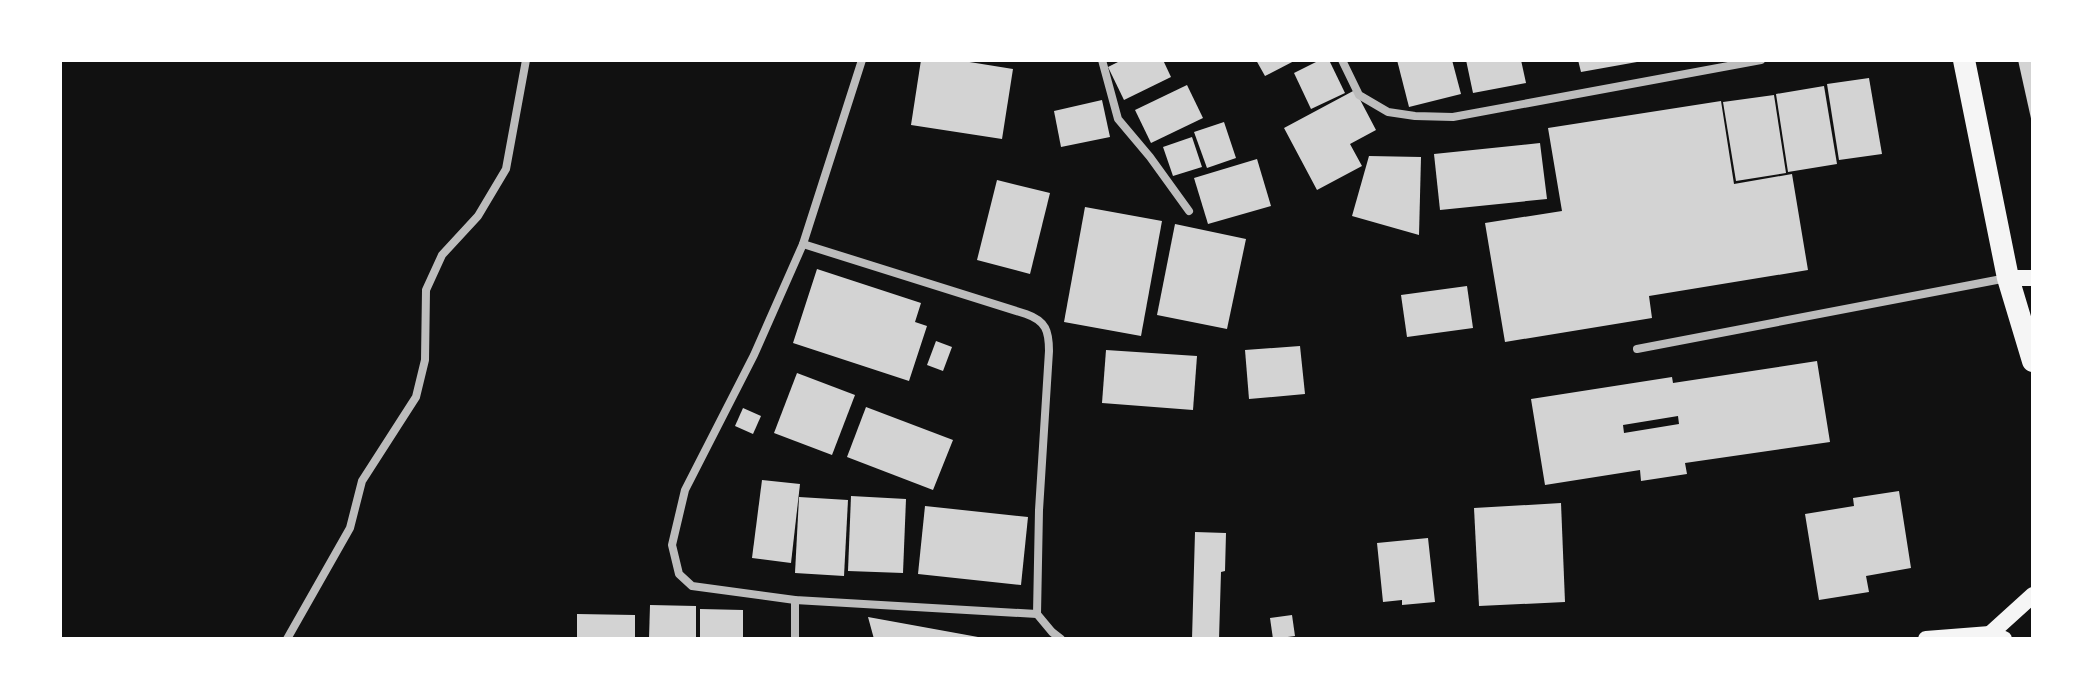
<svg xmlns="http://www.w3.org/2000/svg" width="2093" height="699" viewBox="0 0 2093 699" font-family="Commissioner,sans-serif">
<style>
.building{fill:#d3d3d3;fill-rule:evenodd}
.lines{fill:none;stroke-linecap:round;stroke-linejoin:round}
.minor{stroke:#bcbcbc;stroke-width:8}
.secondary{stroke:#f5f5f5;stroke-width:16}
.trunk{stroke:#f5f5f5;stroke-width:22}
</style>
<rect width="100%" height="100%" fill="#111"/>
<g class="building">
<path d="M 921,60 L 957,60 L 1013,69 L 1002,139 L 911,125 Z"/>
<path d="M 1122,60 L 1163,60 L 1171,77 L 1124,100 L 1108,67 Z"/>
<path d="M 1256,60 L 1296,60 L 1265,76 Z"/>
<path d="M 1320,60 L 1329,60 L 1345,93 L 1311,109 L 1294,73 Z"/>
<path d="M 1397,60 L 1452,60 L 1461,94 L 1409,107 Z"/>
<path d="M 1466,60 L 1521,60 L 1526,83 L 1473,93 Z"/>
<path d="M 1578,60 L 1637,60 L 1637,62 L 1581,72 Z"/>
<path d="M 2018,60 L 2033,60 L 2033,123 L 2032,123 Z"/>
<path d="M 1869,78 L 1882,154 L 1839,160 L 1827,84 Z"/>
<path d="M 1187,85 L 1203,118 L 1151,143 L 1135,110 Z"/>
<path d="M 1824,86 L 1837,164 L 1788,172 L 1776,94 Z"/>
<path d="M 1355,90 L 1376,130 L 1350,144 L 1362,166 L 1317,190 L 1284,128 Z"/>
<path d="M 1774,95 L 1786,173 L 1736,181 L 1723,102 Z"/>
<path d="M 1102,100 L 1110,137 L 1061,147 L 1054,111 Z"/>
<path d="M 1721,101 L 1734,184 L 1792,174 L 1808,270 L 1649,296 L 1652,318 L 1505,342 L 1485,223 L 1562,211 L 1548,128 Z"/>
<path d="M 1224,122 L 1236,158 L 1207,168 L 1194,132 Z"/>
<path d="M 1192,137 L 1202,167 L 1173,176 L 1163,147 Z"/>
<path d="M 1540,143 L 1547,199 L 1440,210 L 1434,154 Z"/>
<path d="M 1369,156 L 1421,157 L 1419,235 L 1352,216 Z"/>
<path d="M 1257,159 L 1271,206 L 1208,224 L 1194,178 Z"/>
<path d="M 997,180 L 1050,193 L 1030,274 L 977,260 Z"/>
<path d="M 1085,207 L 1162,221 L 1141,336 L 1064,322 Z"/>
<path d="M 1175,224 L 1246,239 L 1227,329 L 1157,315 Z"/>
<path d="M 817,269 L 921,303 L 915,322 L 927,326 L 909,381 L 793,343 Z"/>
<path d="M 1467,286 L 1473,328 L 1407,337 L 1401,295 Z"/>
<path d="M 936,341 L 952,347 L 943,371 L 927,365 Z"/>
<path d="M 1300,346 L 1305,394 L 1249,399 L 1245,350 Z"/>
<path d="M 1106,350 L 1197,356 L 1193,410 L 1102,403 Z"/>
<path d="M 1817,361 L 1830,442 L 1685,463 L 1687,474 L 1641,481 L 1640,470 L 1545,485 L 1531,399 L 1672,377 L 1673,383 ZM 1678,416 L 1679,424 L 1624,433 L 1623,425 Z"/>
<path d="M 797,373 L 855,395 L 832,455 L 774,433 Z"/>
<path d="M 866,407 L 953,440 L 933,490 L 847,457 Z"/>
<path d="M 743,408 L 761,416 L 753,434 L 735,426 Z"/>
<path d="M 762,480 L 800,484 L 791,563 L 752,558 Z"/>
<path d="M 1899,491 L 1911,568 L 1866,576 L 1869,592 L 1819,600 L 1805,514 L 1854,506 L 1853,498 Z"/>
<path d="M 851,496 L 906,499 L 903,573 L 848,571 Z"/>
<path d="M 799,497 L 848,500 L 844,576 L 795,573 Z"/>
<path d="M 1561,503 L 1565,602 L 1479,606 L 1474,508 Z"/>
<path d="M 925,506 L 1028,517 L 1021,585 L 918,574 Z"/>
<path d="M 1195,532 L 1226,533 L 1225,571 L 1221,572 L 1219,639 L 1192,639 Z"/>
<path d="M 1428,538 L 1435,602 L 1402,605 L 1402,600 L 1383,602 L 1377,543 Z"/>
<path d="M 650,605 L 696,606 L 696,639 L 649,639 Z"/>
<path d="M 700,609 L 743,610 L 743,639 L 700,639 Z"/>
<path d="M 577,614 L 635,615 L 635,639 L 577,639 Z"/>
<path d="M 1292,615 L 1295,636 L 1273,639 L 1270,618 Z"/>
<path d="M 868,617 L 978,637 L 978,639 L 874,639 Z"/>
</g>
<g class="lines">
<g class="minor">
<path d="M 862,60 L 803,244 L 1026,314 C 1046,321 1049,331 1049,351 L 1039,510 L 1037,614 L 1052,632 L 1061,639"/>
<path d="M 1102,60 L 1118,119 L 1150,157 L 1189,211"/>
<path d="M 1342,60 L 1359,95 L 1388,112 L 1415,116 L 1453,117 L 1761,60"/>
<path d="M 803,244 L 754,355 L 685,490 L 672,545 L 679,574 L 692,586 L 795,600 L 1037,614"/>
<path d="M 1637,349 L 2007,278"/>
<path d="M 287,639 L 350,528 L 362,481 L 416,397 L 425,360 L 426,290 L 442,255 L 478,216 L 506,169 L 526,60"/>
<path d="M 795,639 L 795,600"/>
</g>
<g class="secondary">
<path d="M 2008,278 L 2033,278"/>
<path d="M 1990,634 L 2033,595"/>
<path d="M 1926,639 L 1990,634 L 2004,639"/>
</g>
<path class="trunk" d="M 1964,60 L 2008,278 L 2033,361"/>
</g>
<rect width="2093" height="699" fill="none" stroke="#ffffff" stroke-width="124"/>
</svg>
